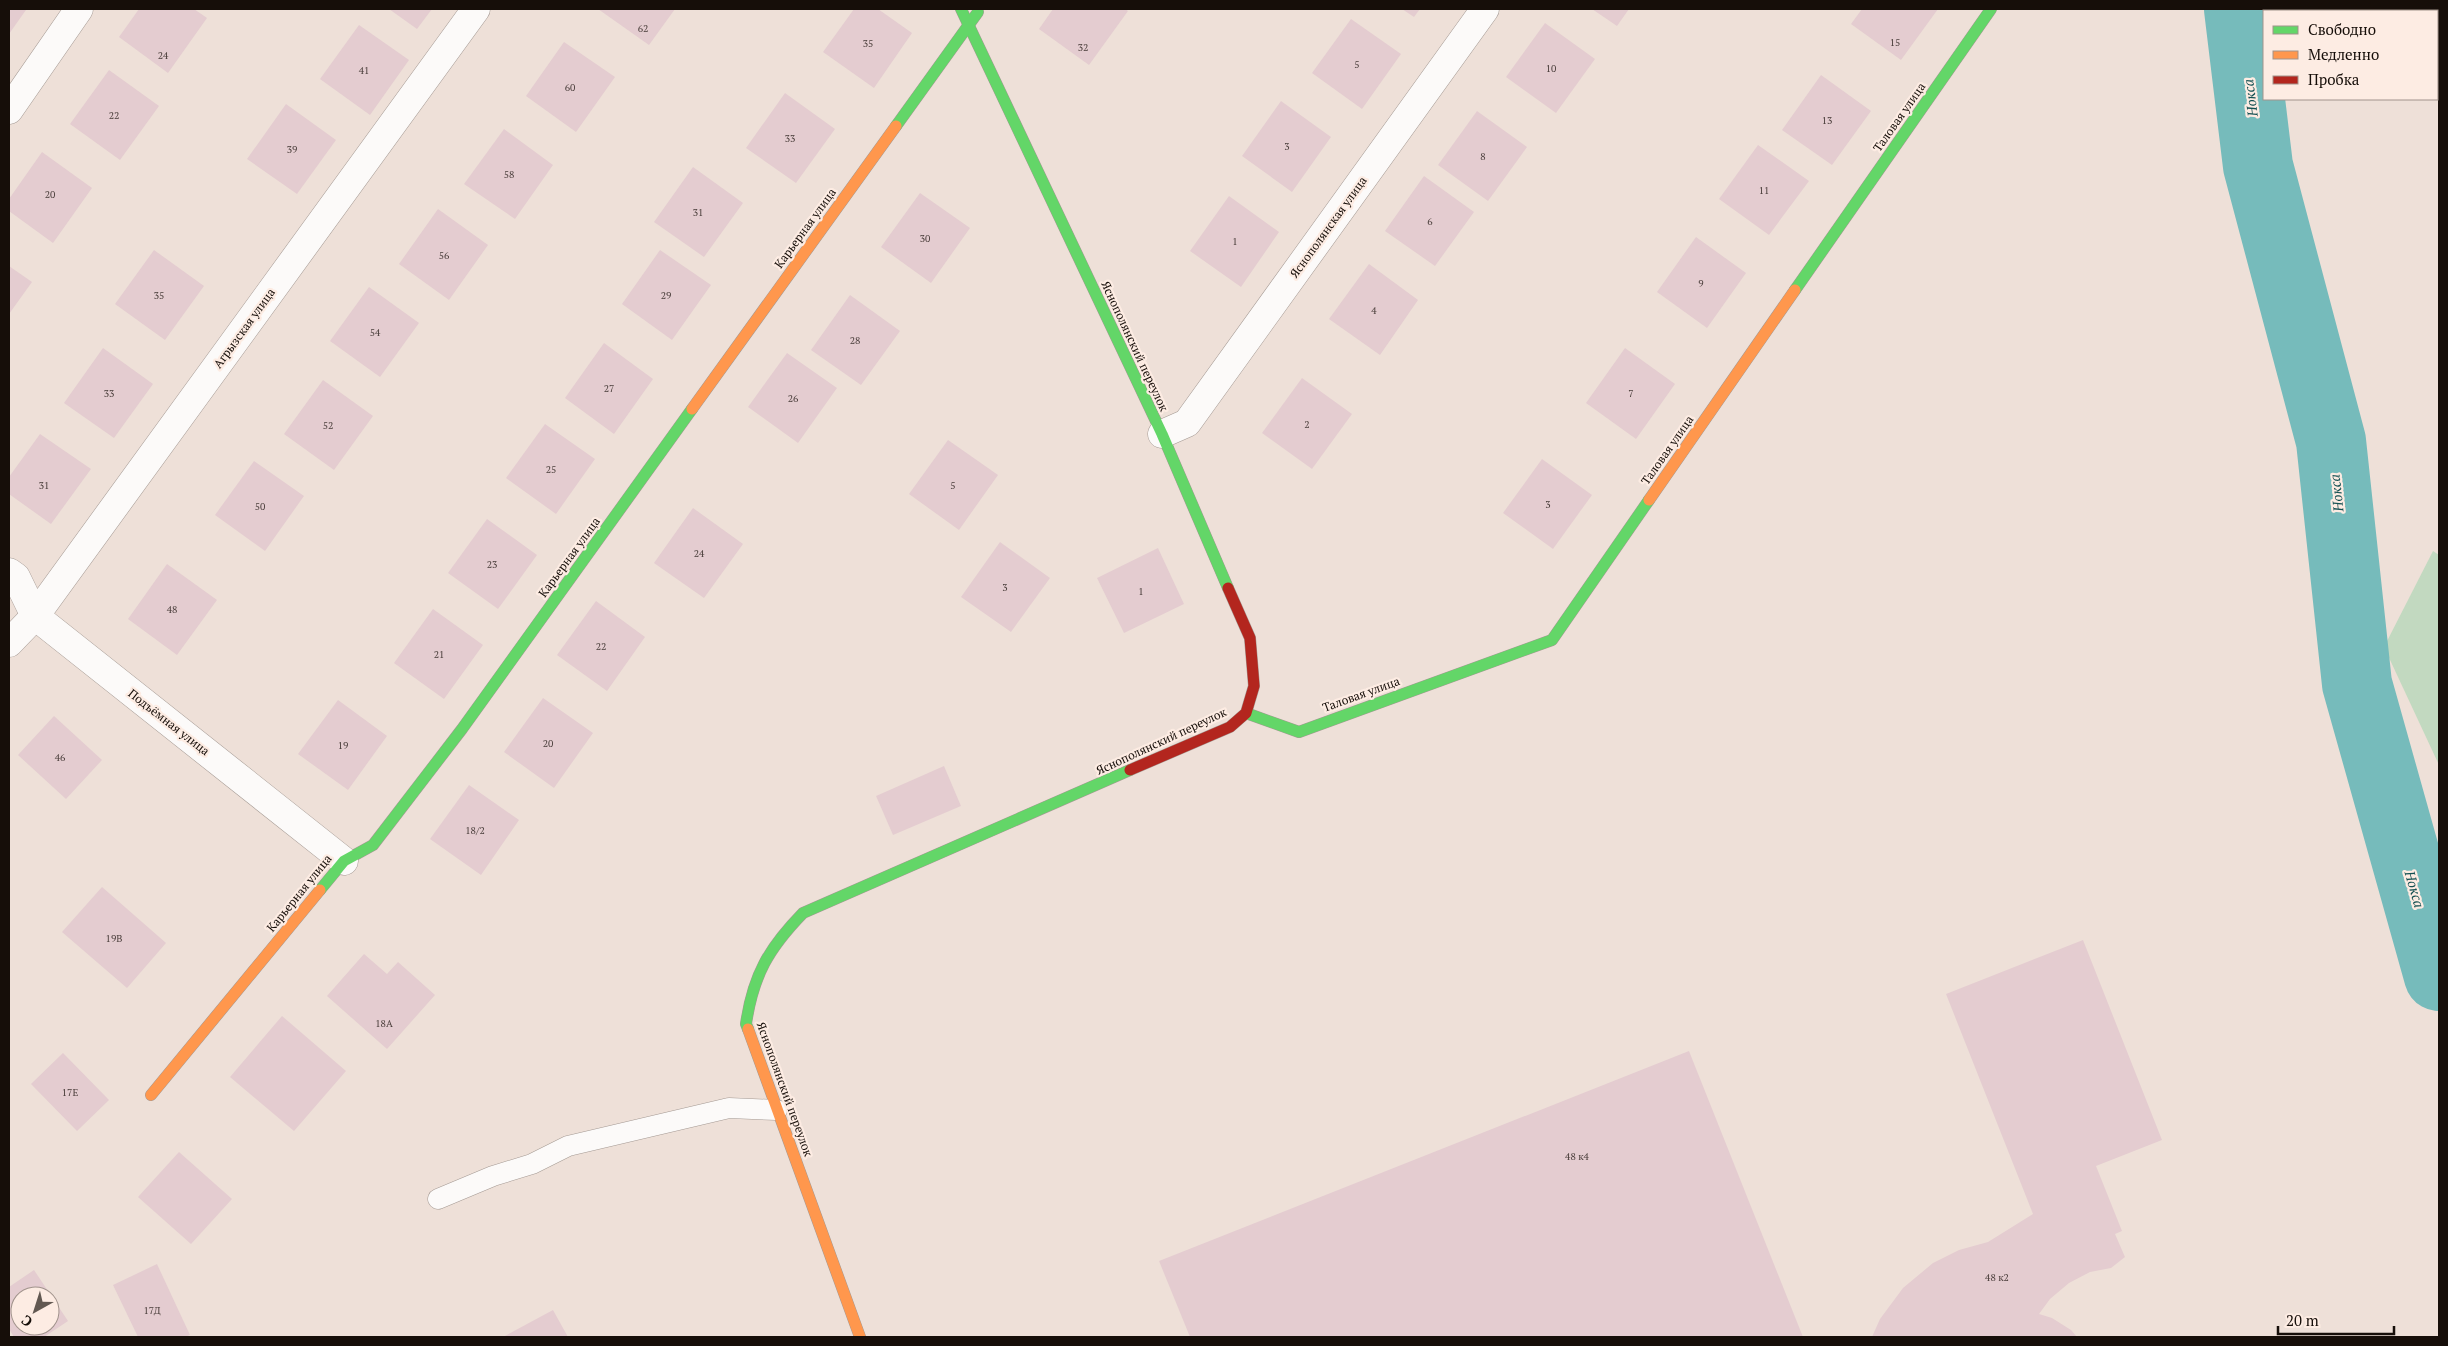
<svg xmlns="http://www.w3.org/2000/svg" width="2448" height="1346" viewBox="0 0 2448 1346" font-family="'PT Serif',serif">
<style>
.green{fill:#c2d9c0}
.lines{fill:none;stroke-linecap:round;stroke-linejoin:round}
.river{stroke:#76bbbb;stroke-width:70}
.building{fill:#e4ccd0;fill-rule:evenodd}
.lane-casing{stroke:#a49993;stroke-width:21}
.street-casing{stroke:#a49993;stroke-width:29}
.fast-casing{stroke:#a49993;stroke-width:12}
.slow-casing{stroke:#a49993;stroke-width:12}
.jam-casing{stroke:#a49993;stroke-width:12}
.lane{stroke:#fcfaf9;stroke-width:20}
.street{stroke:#fcfaf9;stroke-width:28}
.fast{stroke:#63d668;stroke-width:11}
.slow{stroke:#ff974d;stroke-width:11}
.jam{stroke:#b3261e;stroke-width:11}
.labels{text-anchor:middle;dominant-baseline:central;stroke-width:4.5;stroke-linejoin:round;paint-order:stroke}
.number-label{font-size:10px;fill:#4a3e3b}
.street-label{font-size:12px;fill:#160e09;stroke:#fdece3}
.water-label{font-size:14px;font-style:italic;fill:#124f51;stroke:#fdece3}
</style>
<rect width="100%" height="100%" fill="#eee0d8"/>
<path class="green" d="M 2433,551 L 2439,555 L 2439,765 L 2384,647 Z"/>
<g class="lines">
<path class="river" d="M 2239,9 L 2258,166 L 2331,441 L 2357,684 L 2439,976"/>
</g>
<g class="building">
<path d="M 9,9 L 26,10 L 9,34 Z"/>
<path d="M 139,9 L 194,9 L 207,18 L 168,73 L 119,37 Z"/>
<path d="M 389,9 L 432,9 L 417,29 Z"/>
<path d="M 598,9 L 675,9 L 649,45 Z"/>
<path d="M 854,9 L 878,9 L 912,33 L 874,88 L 823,52 Z"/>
<path d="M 1053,9 L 1125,9 L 1128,11 L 1089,65 L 1039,29 Z"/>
<path d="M 1402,9 L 1420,9 L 1414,17 Z"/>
<path d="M 1592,9 L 1629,9 L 1617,26 Z"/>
<path d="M 1862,9 L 1938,9 L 1901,60 L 1851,24 Z"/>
<path d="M 1351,19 L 1401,54 L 1362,109 L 1312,73 Z"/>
<path d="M 1545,23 L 1595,59 L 1556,113 L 1506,77 Z"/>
<path d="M 359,25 L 409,60 L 370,115 L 320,79 Z"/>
<path d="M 564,42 L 615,77 L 576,132 L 526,96 Z"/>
<path d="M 109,70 L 159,106 L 120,160 L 70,124 Z"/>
<path d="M 1821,75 L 1871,111 L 1832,165 L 1782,130 Z"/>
<path d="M 785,93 L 835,129 L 796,183 L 746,148 Z"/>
<path d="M 1281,101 L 1331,137 L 1292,192 L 1242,156 Z"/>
<path d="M 286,104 L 336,140 L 297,194 L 247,159 Z"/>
<path d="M 1477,111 L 1527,147 L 1488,201 L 1438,165 Z"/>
<path d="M 504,129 L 553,165 L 515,219 L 464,184 Z"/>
<path d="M 1758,145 L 1809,181 L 1769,235 L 1719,199 Z"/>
<path d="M 42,152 L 92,188 L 53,243 L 9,211 L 9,199 Z"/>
<path d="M 693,167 L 743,203 L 704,257 L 654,222 Z"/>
<path d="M 1424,176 L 1474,212 L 1435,266 L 1385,231 Z"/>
<path d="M 920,193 L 970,228 L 931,283 L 881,247 Z"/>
<path d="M 1229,196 L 1279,232 L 1241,287 L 1190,251 Z"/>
<path d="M 438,209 L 488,245 L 449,300 L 399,264 Z"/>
<path d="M 1696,237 L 1746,273 L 1707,328 L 1657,292 Z"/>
<path d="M 154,250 L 204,286 L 165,340 L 115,304 Z"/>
<path d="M 660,250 L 711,285 L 672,340 L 622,304 Z"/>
<path d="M 1369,264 L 1418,300 L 1380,355 L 1329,319 Z"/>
<path d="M 9,266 L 32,282 L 9,314 Z"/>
<path d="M 369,287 L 419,323 L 380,377 L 330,341 Z"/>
<path d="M 850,295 L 900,331 L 861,385 L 811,350 Z"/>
<path d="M 604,343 L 653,379 L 614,434 L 565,398 Z"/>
<path d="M 103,348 L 153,384 L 114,438 L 64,403 Z"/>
<path d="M 1625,348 L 1675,384 L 1636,439 L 1586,403 Z"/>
<path d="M 787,353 L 837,388 L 798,443 L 748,407 Z"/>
<path d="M 1302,378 L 1352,414 L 1312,469 L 1262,433 Z"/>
<path d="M 323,380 L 373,416 L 334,470 L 284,434 Z"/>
<path d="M 545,424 L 595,459 L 556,514 L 506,478 Z"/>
<path d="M 40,434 L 91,469 L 51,524 L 9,494 L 9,477 Z"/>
<path d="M 948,440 L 998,475 L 959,530 L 909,494 Z"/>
<path d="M 1542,459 L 1592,495 L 1553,549 L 1503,513 Z"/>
<path d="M 254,461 L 304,496 L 265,551 L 215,515 Z"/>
<path d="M 693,508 L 743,544 L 704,598 L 654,563 Z"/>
<path d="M 487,519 L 537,555 L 498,609 L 448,573 Z"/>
<path d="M 1000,542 L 1050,578 L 1011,632 L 961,597 Z"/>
<path d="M 1158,548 L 1184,604 L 1124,633 L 1097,578 Z"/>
<path d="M 167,564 L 217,600 L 177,655 L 128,619 Z"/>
<path d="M 596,601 L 645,637 L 607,691 L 557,655 Z"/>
<path d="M 433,609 L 483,645 L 444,699 L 394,663 Z"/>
<path d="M 543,698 L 593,733 L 554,788 L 504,752 Z"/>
<path d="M 338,700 L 387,736 L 348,790 L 298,754 Z"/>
<path d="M 54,716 L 102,760 L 66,799 L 18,755 Z"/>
<path d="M 944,766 L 961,806 L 893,835 L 876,796 Z"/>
<path d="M 469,785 L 519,820 L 481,875 L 430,839 Z"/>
<path d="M 102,887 L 166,943 L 127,988 L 62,932 Z"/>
<path d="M 2083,940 L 2162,1140 L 2096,1166 L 2122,1231 L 2115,1234 L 2125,1257 L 2111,1268 L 2090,1272 L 2069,1283 L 2050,1299 L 2039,1314 L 2052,1318 L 2071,1330 L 2077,1337 L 1872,1337 L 1880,1319 L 1903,1288 L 1933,1263 L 1959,1250 L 1988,1242 L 2033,1214 L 1946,994 Z"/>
<path d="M 364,954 L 387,974 L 398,962 L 435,995 L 387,1049 L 327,996 Z"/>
<path d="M 282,1016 L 346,1071 L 294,1131 L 230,1077 Z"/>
<path d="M 1689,1051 L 1803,1337 L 1190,1337 L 1159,1261 Z"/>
<path d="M 63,1053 L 109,1100 L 77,1131 L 31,1084 Z"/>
<path d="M 179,1152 L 232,1199 L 191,1244 L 138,1197 Z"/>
<path d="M 157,1264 L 190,1335 L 185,1337 L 138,1337 L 113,1285 Z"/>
<path d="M 34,1270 L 68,1321 L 44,1337 L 14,1337 L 9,1329 L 9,1287 ZM 20,1296 L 50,1296 L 50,1326 L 20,1326 Z"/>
<path d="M 553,1310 L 568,1337 L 503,1337 Z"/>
</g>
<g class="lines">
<g class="lane-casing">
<path id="lane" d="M 438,1199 L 493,1176 L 532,1164 L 568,1146 L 729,1108 L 777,1110"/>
</g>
<g class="street-casing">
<g id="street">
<path d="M 9,110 L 79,9"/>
<path d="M 1162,434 L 1187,423 L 1485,9"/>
<path d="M 9,572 L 16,577 L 35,616 L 344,861"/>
<path d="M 9,643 L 35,616 L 476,9"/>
</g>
</g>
<g class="fast-casing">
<g id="fast">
<path d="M 961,9 L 1162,434 L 1228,588"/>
<path d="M 896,126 L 978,12"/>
<path d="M 1795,290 L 1991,9"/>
<path d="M 1246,713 L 1299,732 L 1552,640 L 1649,500"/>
<path d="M 320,890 L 344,861 L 373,845 L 462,729 L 692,409"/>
<path d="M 748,1029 L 746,1024 C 753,975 769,948 803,913 L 1130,770"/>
</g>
</g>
<g class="slow-casing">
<g id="slow">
<path d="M 692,409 L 896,126"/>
<path d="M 1649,500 L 1795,290"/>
<path d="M 748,1029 L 860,1337"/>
<path d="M 151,1095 L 320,890"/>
</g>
</g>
<g class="jam-casing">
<path id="jam" d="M 1130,770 L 1230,727 L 1246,713 L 1254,686 L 1250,638 L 1228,588"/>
</g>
<use href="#lane" class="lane"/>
<use href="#street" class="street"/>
<use href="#fast" class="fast"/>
<use href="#slow" class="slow"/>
<use href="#jam" class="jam"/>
</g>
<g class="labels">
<g class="number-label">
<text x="643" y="28">62</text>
<text x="1895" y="42">15</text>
<text x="868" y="43">35</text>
<text x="1083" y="47">32</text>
<text x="163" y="55">24</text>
<text x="1357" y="64">5</text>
<text x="1551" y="68">10</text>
<text x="364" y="70">41</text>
<text x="570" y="87">60</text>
<text x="114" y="115">22</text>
<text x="1827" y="120">13</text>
<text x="790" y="138">33</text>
<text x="1287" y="146">3</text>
<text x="292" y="149">39</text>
<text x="1483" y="156">8</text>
<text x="509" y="174">58</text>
<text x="1764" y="190">11</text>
<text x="50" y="194">20</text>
<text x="698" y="212">31</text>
<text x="1430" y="221">6</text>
<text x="925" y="238">30</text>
<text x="1235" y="241">1</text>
<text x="444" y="255">56</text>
<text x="1701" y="283">9</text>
<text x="159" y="295">35</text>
<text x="666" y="295">29</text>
<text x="1374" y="310">4</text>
<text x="375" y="332">54</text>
<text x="855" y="340">28</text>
<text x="609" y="388">27</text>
<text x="109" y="393">33</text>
<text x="1631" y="393">7</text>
<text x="793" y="398">26</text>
<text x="1307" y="424">2</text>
<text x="328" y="425">52</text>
<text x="551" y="469">25</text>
<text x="44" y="485">31</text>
<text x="953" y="485">5</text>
<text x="1548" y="504">3</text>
<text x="260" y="506">50</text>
<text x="699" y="553">24</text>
<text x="492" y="564">23</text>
<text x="1005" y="587">3</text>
<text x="1141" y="591">1</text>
<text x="172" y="609">48</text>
<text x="601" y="646">22</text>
<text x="439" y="654">21</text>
<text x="548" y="743">20</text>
<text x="343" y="745">19</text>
<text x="60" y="757">46</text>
<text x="475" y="830">18/2</text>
<text x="114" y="938">19В</text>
<text x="384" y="1023">18А</text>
<text x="70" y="1092">17Е</text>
<text x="1577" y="1156">48 к4</text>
<text x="1997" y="1277">48 к2</text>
<text x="152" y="1310">17Д</text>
</g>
<g class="street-label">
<text transform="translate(1899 117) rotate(-55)">Таловая улица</text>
<text transform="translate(1328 227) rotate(-54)">Яснополянская улица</text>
<text transform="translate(805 228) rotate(-54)">Карьерная улица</text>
<text transform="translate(244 328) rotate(-54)">Агрызская улица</text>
<text transform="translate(1135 346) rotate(65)">Яснополянский переулок</text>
<text transform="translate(1667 450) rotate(-55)">Таловая улица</text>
<text transform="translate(569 557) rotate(-54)">Карьерная улица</text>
<text transform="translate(1361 694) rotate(-20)">Таловая улица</text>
<text transform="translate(169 722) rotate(38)">Подъёмная улица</text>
<text transform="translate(1161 741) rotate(-25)">Яснополянский переулок</text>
<text transform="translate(299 893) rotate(-51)">Карьерная улица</text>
<text transform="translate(785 1089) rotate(70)">Яснополянский переулок</text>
</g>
<g class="water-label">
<text transform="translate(2250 98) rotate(-97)">Нокса</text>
<text transform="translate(2336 493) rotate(-96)">Нокса</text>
<text transform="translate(2415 889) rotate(74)">Нокса</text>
</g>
</g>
<rect width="2448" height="1346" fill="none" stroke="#160e09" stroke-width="20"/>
<rect x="2263" y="10" width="175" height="90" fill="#fdece3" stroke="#a1938c"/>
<rect x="2273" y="26" width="25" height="8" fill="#63d668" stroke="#a1938c"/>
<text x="2308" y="35" font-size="15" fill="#160e09">Свободно</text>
<rect x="2273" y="51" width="25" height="8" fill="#ff974d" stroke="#a1938c"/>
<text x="2308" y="60" font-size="15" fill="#160e09">Медленно</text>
<rect x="2273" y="76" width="25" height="8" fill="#b3261e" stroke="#a1938c"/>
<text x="2308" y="85" font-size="15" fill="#160e09">Пробка</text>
<g transform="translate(35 1311) rotate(219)"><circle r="24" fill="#fdece3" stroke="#a1938c"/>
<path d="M0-4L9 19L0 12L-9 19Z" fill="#625851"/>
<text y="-8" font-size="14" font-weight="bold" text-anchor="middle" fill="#160e09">С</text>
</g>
<path d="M2278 1326v8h116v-8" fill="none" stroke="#160e09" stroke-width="2.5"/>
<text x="2286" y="1326" font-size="15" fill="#160e09" stroke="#fdece3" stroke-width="4" paint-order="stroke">20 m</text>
</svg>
